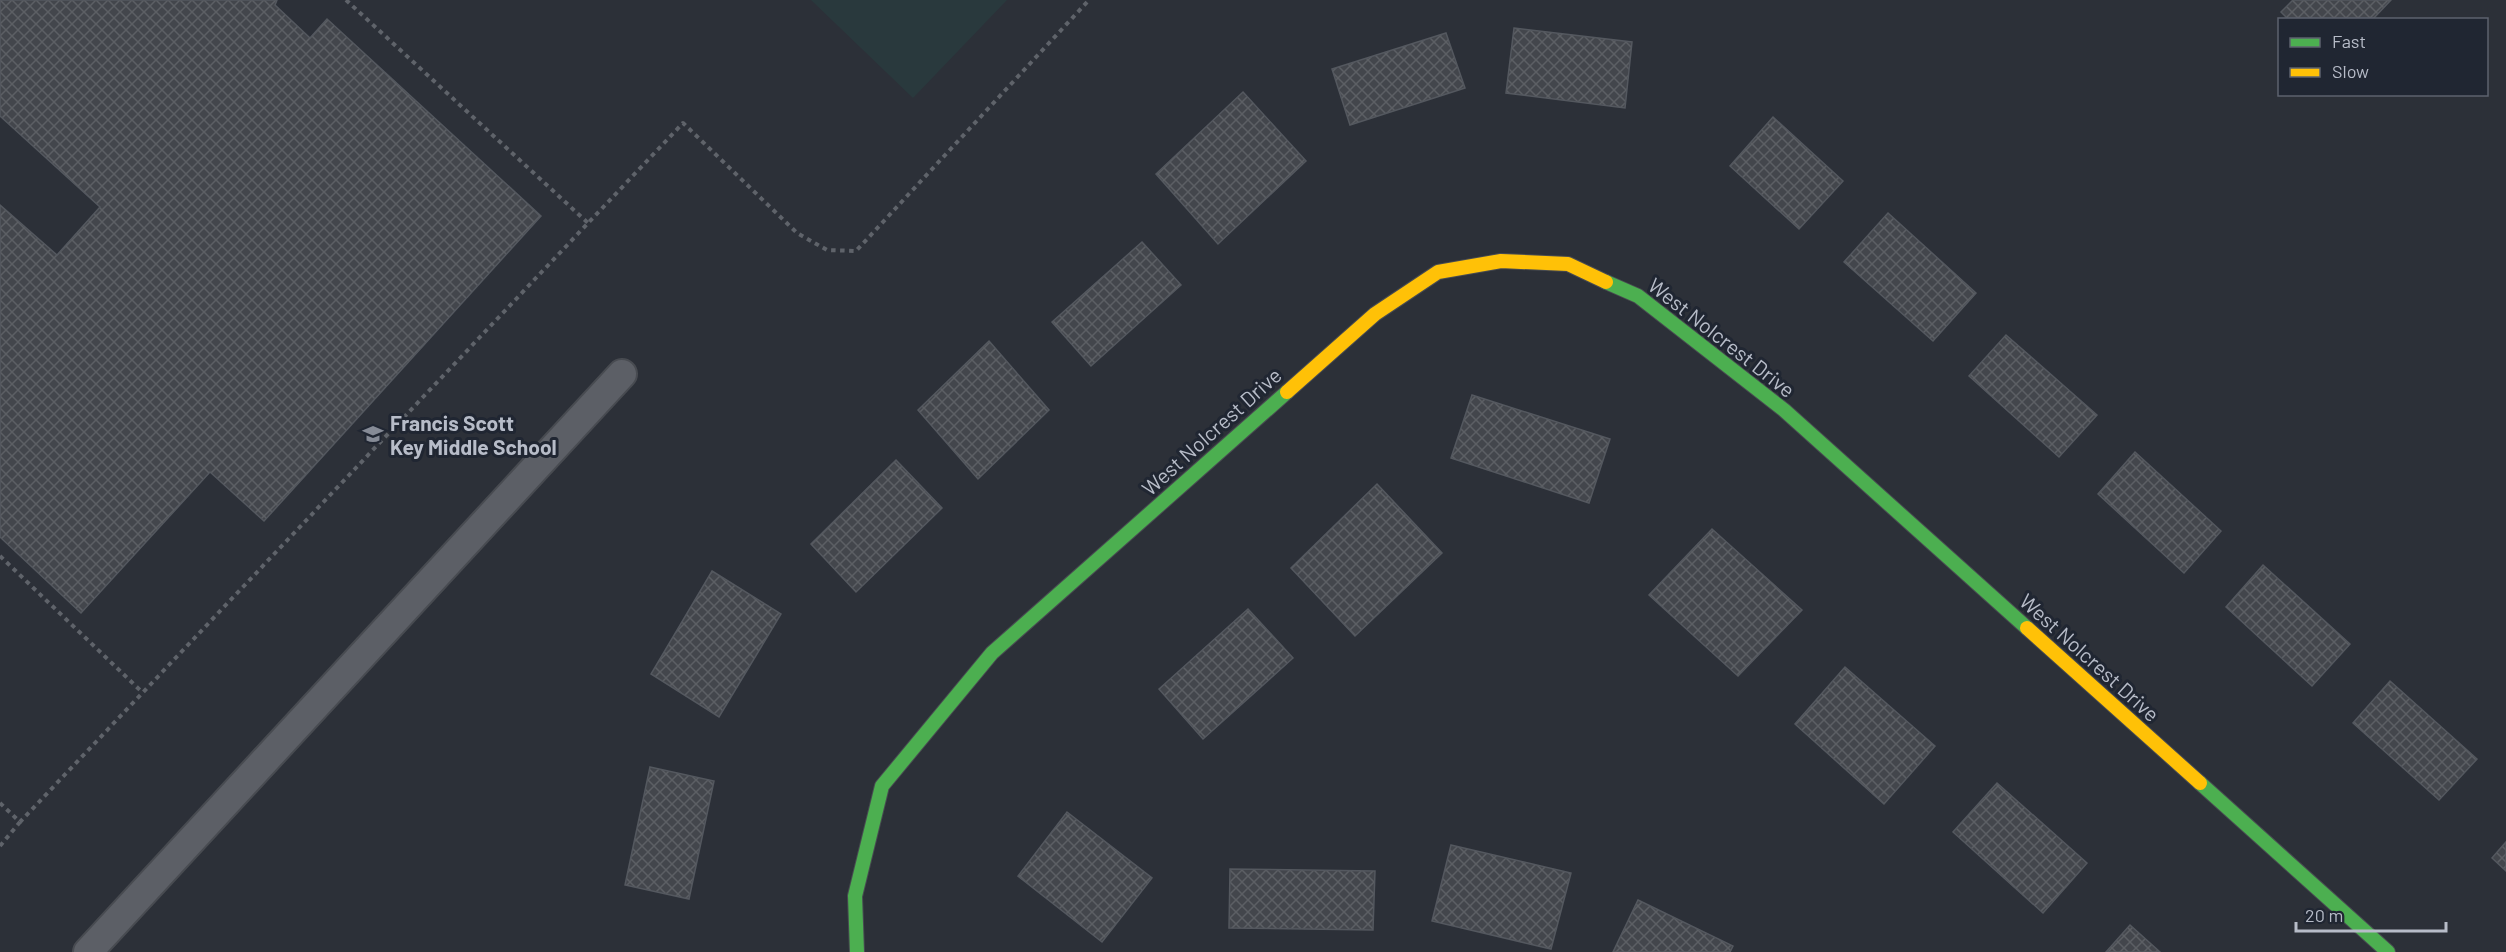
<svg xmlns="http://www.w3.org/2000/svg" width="2506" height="952" viewBox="0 0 2506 952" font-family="Barlow,sans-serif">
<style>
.park{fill:#29393d}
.building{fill:url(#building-cross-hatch);stroke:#54585f;stroke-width:1.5}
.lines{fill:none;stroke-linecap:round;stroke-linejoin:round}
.lane-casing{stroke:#484b51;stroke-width:32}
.fast-casing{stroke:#484b51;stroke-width:16}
.slow-casing{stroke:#484b51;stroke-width:16}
.path{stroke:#5f636a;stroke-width:4;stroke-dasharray:4.5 4.5;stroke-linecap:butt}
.lane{stroke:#5c5f66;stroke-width:28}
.fast{stroke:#4caf50;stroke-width:14}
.slow{stroke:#ffc107;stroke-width:14}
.labels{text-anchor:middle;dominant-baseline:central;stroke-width:6;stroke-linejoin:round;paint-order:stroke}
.street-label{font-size:21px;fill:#b7bcc8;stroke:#202632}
.poi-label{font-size:21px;font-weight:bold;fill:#b7bcc8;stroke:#202632;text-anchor:start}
</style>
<defs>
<pattern id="building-cross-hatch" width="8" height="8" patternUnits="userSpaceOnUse" patternTransform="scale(1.5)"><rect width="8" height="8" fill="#43464c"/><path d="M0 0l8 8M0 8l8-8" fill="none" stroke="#5c5f64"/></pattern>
</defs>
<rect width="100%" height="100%" fill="#2c3038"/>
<path class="park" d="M 811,0 L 1007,0 L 913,98 Z"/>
<g class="building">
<path d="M 0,0 L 277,0 L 275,5 L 310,38 L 327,19 L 541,216 L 264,521 L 210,472 L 81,613 L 0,537 L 0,205 L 57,255 L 100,207 L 0,116 Z"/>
<path d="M 2293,0 L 2391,0 L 2372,20 L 2289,20 L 2281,12 Z"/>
<path d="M 1514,28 L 1632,42 L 1625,108 L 1506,93 Z"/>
<path d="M 1446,33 L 1465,88 L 1350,125 L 1332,69 Z"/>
<path d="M 1243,92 L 1306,161 L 1218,244 L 1156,174 Z"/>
<path d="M 1773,117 L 1843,181 L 1799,229 L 1730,166 Z"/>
<path d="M 1888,213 L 1976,293 L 1933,341 L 1844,262 Z"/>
<path d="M 1142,242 L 1181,285 L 1091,366 L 1052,322 Z"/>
<path d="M 2006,335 L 2097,415 L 2059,457 L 1969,376 Z"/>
<path d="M 989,341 L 1049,410 L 978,479 L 918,410 Z"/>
<path d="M 1472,395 L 1610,439 L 1589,503 L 1451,458 Z"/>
<path d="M 2135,452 L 2221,531 L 2184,573 L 2098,494 Z"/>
<path d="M 896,460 L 942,508 L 856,592 L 811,544 Z"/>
<path d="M 1377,484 L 1442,553 L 1355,636 L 1291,568 Z"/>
<path d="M 1712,529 L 1802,610 L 1738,676 L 1649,595 Z"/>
<path d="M 2263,565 L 2350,644 L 2312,686 L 2226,607 Z"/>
<path d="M 712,571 L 781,614 L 719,717 L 651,674 Z"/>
<path d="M 1248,609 L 1293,658 L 1203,739 L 1159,689 Z"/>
<path d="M 1845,667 L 1935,746 L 1884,804 L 1795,724 Z"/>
<path d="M 2390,681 L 2477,759 L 2439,800 L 2353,723 Z"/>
<path d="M 650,767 L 714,781 L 689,899 L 625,885 Z"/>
<path d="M 1997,783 L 2087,863 L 2043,913 L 1953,832 Z"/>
<path d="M 1067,812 L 1152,878 L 1102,942 L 1018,876 Z"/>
<path d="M 2506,842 L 2506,871 L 2492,858 Z"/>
<path d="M 1451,845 L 1571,873 L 1551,949 L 1432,921 Z"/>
<path d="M 1230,869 L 1375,871 L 1373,930 L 1229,928 Z"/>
<path d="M 1638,900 L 1733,946 L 1730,952 L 1613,952 Z"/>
<path d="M 2130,925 L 2160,952 L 2106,952 Z"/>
</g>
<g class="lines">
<g class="lane-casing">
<path id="lane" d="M 88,952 L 622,374"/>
</g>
<g class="fast-casing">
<g id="fast">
<path d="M 1606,282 L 1638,296 L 1784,410 L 2027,628"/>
<path d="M 2200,783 L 2388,952"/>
<path d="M 857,952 L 855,896 L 882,786 L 992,653 L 1287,392"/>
</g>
</g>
<g class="slow-casing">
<g id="slow">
<path d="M 1287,392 L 1375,314 L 1438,272 L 1501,261 L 1568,264 L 1606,282"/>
<path d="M 2027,628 L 2200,783"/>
</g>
</g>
<g class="path">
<path d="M 346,0 L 588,223"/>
<path d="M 0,556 L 142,692"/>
<path d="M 0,803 L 20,822 L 683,123 L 797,233 L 827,250 L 856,251 L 1089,0"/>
<path d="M 0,846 L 20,822"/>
</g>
<use href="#lane" class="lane"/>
<use href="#fast" class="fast"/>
<use href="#slow" class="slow"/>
</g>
<defs>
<g id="school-bare" transform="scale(1.62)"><path d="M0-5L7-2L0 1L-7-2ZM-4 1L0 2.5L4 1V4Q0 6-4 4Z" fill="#868b96" stroke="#202632" stroke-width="2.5" paint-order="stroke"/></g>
</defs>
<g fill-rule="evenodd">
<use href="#school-bare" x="373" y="434"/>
</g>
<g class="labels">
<g class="street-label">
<text transform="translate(1722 337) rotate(38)">West Nolcrest Drive</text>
<text transform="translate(1211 431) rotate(-42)">West Nolcrest Drive</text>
<text transform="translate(2090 657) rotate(42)">West Nolcrest Drive</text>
</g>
<g class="poi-label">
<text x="390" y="422">Francis Scott<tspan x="390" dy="24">Key Middle School</tspan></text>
</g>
</g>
<rect x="2278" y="18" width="210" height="78" fill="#202632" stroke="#5c626e" stroke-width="1.5"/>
<rect x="2290" y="38" width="30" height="9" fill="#4caf50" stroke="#5c626e" stroke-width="1.5"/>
<text x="2332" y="48" font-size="18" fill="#b7bcc8">Fast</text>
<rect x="2290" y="68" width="30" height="9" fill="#ffc107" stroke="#5c626e" stroke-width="1.5"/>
<text x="2332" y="78" font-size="18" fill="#b7bcc8">Slow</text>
<path d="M2296 922v9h150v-9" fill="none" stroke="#b7bcc8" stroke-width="3"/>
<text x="2305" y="922" font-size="18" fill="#b7bcc8" stroke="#202632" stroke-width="4.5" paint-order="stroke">20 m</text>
</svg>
